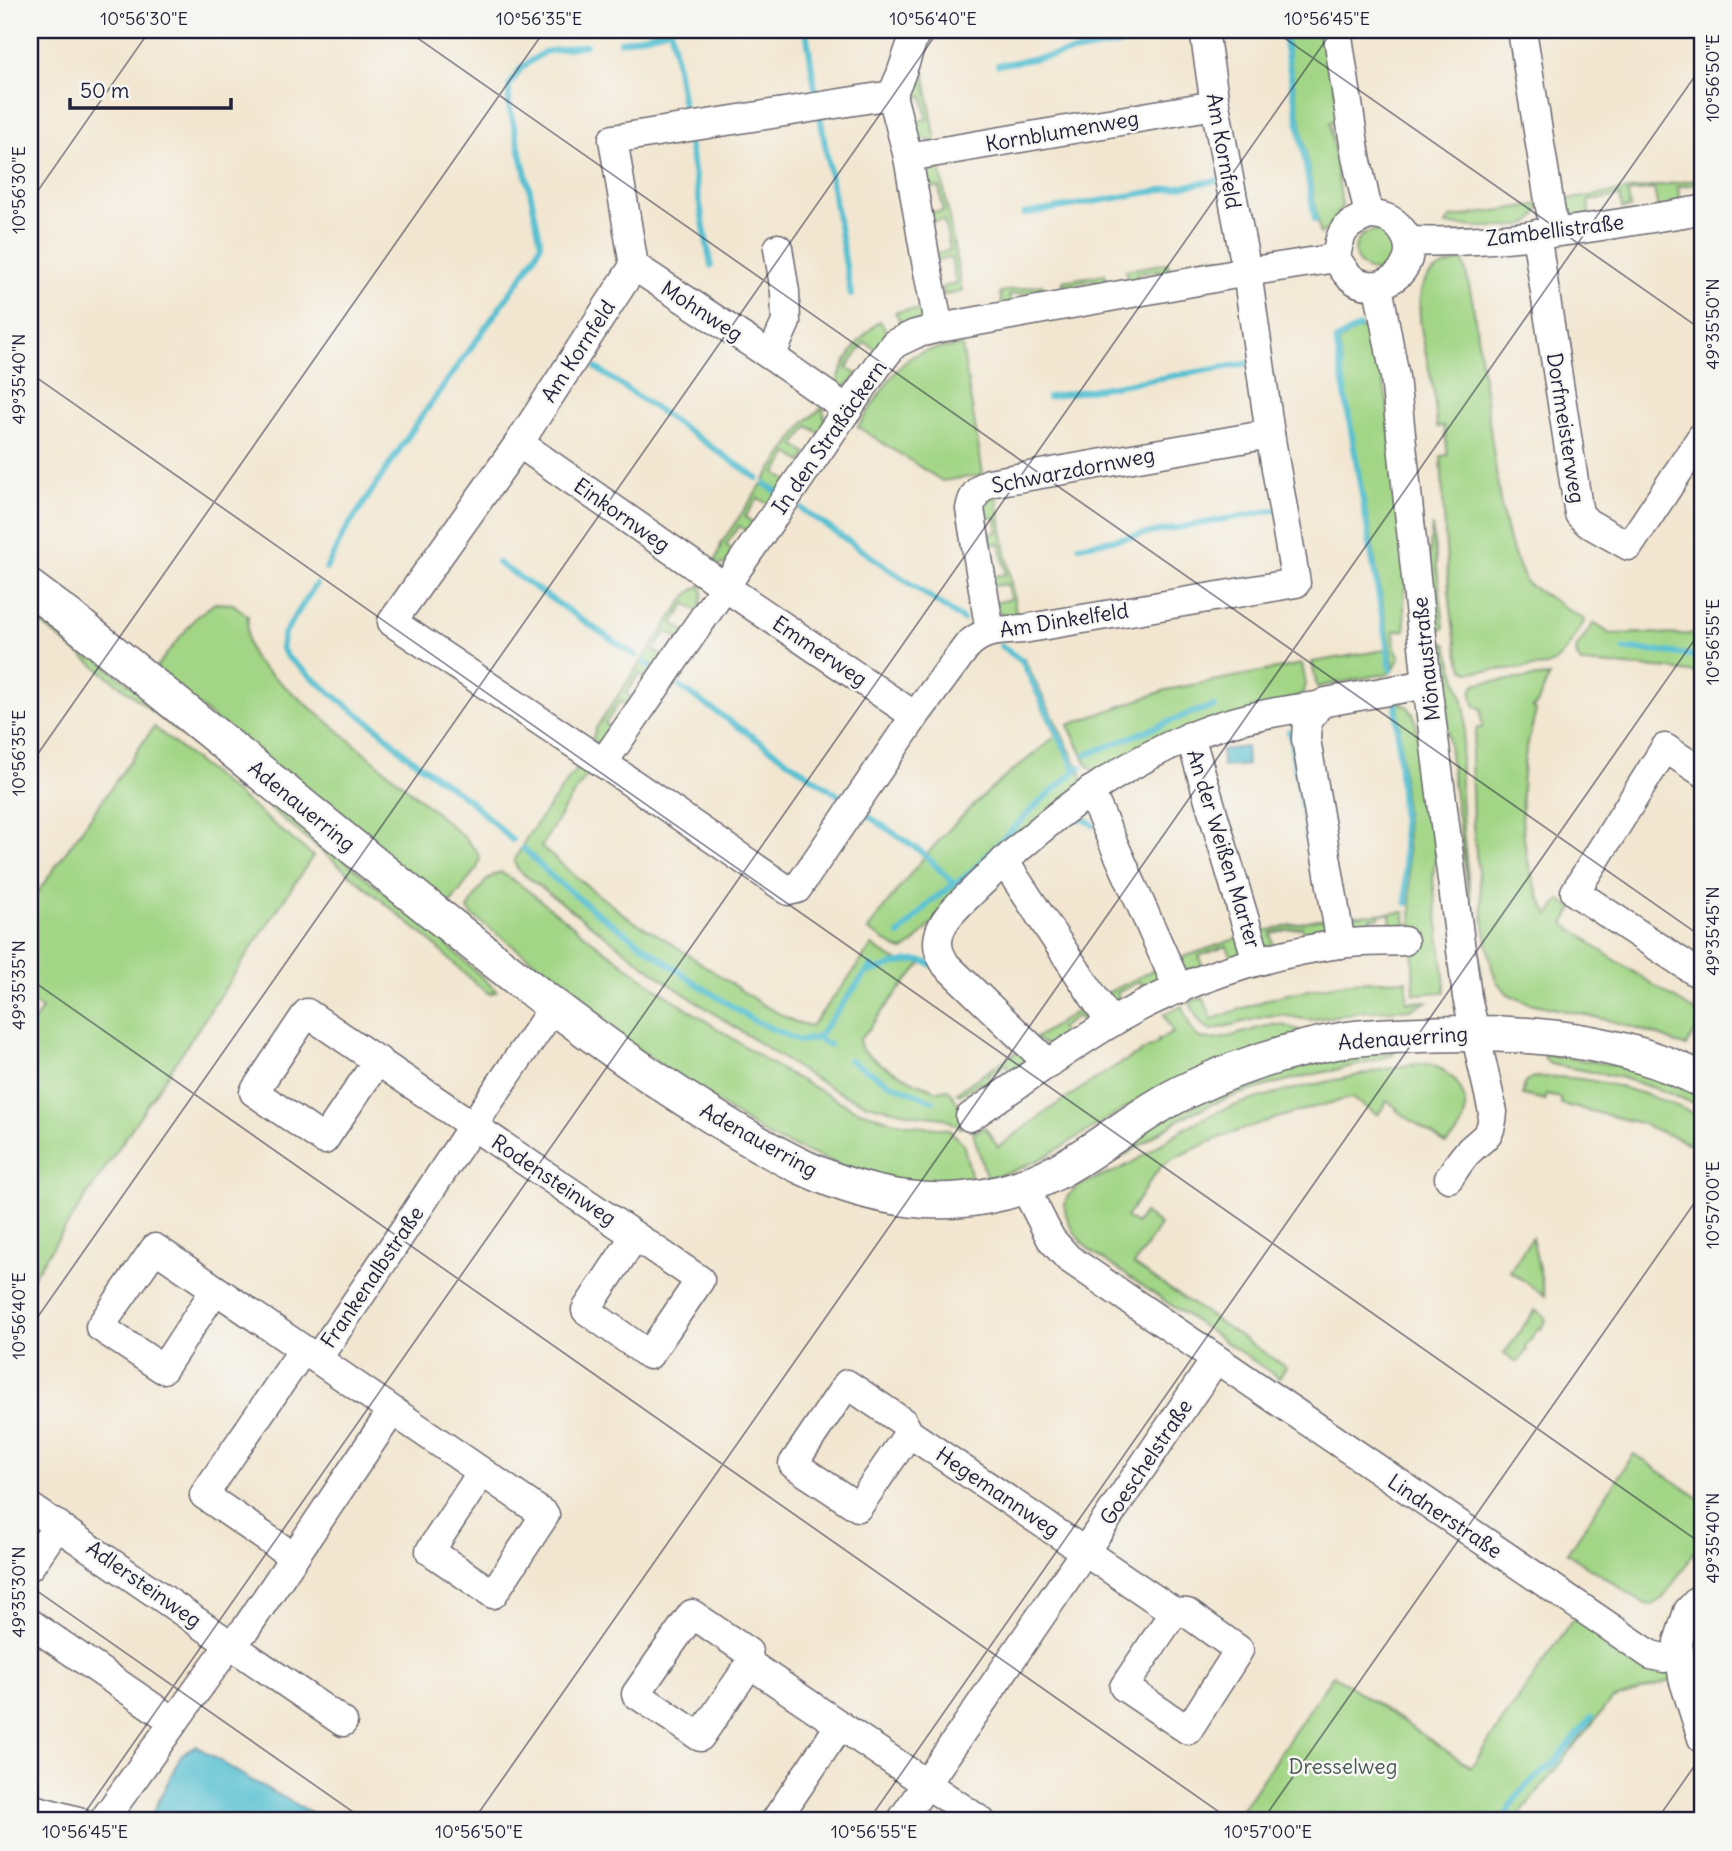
<svg xmlns="http://www.w3.org/2000/svg" width="1732" height="1851" viewBox="0 0 1732 1851" font-family="Delius,sans-serif">
<style>
.green{fill:#a2d686;stroke:#627c60;stroke-width:2}
.water{fill:#56c0d2;stroke:#3c7186;stroke-width:2}
.lines{fill:none;stroke-linecap:round;stroke-linejoin:round}
.stream{stroke:#56c0d2;stroke-width:6}
.minor-casing{stroke:#6b676f;stroke-width:31}
.major-casing{stroke:#6b676f;stroke-width:38}
.minor{stroke:#fff;stroke-width:28}
.major{stroke:#fff;stroke-width:35}
.ticks{fill:none;stroke:#22223b;stroke-width:2;stroke-opacity:0.45}
.labels{text-anchor:middle;dominant-baseline:central;stroke-width:5;stroke-linejoin:round;paint-order:stroke}
.street-label{font-size:21px;fill:#22223b;stroke:#f6f6f2}
.park-label{font-size:21px;fill:#485852;stroke:#f6f6f2}
.neatline{fill:none;stroke:#22223b;stroke-width:2.5}
.ticks-label{font-size:18px;text-anchor:middle;fill:#22223b}
</style>
<rect width="100%" height="100%" fill="#f6f6f2"/>
<filter id="ink" filterUnits="userSpaceOnUse"><feTurbulence type="fractalNoise" baseFrequency=".0143" numOctaves="2"/><feDisplacementMap in="SourceGraphic" scale="14" xChannelSelector="R" yChannelSelector="G"/><feConvolveMatrix kernelMatrix="1 2 1 2 8 2 1 2 1" color-interpolation-filters="sRGB"/></filter>
<filter id="wash" filterUnits="userSpaceOnUse"><feTurbulence type="fractalNoise" baseFrequency=".00686" numOctaves="4" result="noise"/><feDisplacementMap in="SourceGraphic" scale="28" xChannelSelector="R" yChannelSelector="G"/><feGaussianBlur stdDeviation="1.57" result="paint"/><feColorMatrix in="noise" values="0 0 0 0 0 0 0 0 0 0 0 0 0 0 0 0 0 1.4 0 .05"/><feComposite in="paint" operator="in"/></filter>
<g filter="url(#wash)">
<rect width="100%" height="100%" fill="#f2e6d0"/>
<g class="green">
<path d="M 1285,30 L 1326,30 L 1340,120 L 1330,122 L 1342,206 L 1328,228 L 1320,234 Z"/>
<path d="M 920,46 L 936,143 C 924,140 917,134 912,122 L 927,119 L 923,96 L 908,97 L 907,89 Z"/>
<path d="M 939,161 L 962,292 L 943,295 L 942,287 L 956,284 L 951,258 L 936,260 L 935,254 L 950,250 L 944,220 L 930,222 L 928,213 L 943,211 L 939,187 L 924,188 C 925,175 928,167 939,161 Z"/>
<path d="M 1702,179 L 1702,183 L 1678,187 L 1680,206 L 1658,209 L 1654,189 L 1628,193 L 1630,208 L 1622,209 L 1620,196 L 1588,201 L 1590,215 C 1575,217 1566,213 1558,201 Z"/>
<path d="M 1541,204 C 1539,210 1536,219 1530,222 C 1514,231 1465,226 1446,225 L 1450,218 L 1456,217 Z"/>
<circle cx="1375" cy="251" r="20"/>
<path d="M 1213,256 L 1224,259 L 1231,259 L 1231,261 L 1211,275 L 1208,261 L 1191,264 L 1190,260 Z"/>
<path d="M 1463,260 L 1472,298 L 1500,501 L 1509,542 L 1526,583 L 1585,620 C 1575,635 1565,659 1547,666 L 1469,672 C 1468,671 1466,671 1465,670 C 1448,652 1443,489 1441,456 L 1448,455 L 1444,426 L 1437,427 C 1436,416 1435,405 1434,394 C 1430,366 1410,305 1425,281 C 1433,268 1449,264 1463,260 Z"/>
<path d="M 1168,263 L 1171,281 L 1163,283 L 1160,270 L 1137,274 L 1139,288 L 1129,288 L 1126,270 Z"/>
<path d="M 1105,274 L 1108,292 L 1099,294 L 1096,280 L 1073,284 L 1075,299 L 1065,299 L 1063,281 Z"/>
<path d="M 1042,285 L 1045,303 L 1035,305 L 1033,292 L 1009,295 L 1012,310 L 1002,310 L 1000,292 Z"/>
<path d="M 907,310 L 925,311 L 920,320 L 878,351 L 865,342 L 847,368 L 859,376 L 846,386 L 836,387 C 842,362 859,337 880,321 L 888,334 L 903,326 L 895,312 Z"/>
<path d="M 1371,326 L 1387,400 L 1406,574 L 1404,604 L 1405,630 L 1394,631 L 1395,649 L 1400,656 L 1394,669 L 1345,387 L 1339,341 L 1357,330 Z"/>
<path d="M 962,346 L 983,475 L 942,481 L 858,427 C 871,408 894,367 913,356 C 927,348 946,348 962,346 Z"/>
<path d="M 823,407 L 825,422 L 821,434 L 808,426 L 795,445 L 807,454 L 802,462 L 789,453 L 776,473 L 791,483 L 784,494 L 764,481 L 805,422 Z"/>
<path d="M 762,484 L 781,497 L 774,508 L 758,498 L 745,517 L 758,526 L 752,535 L 739,526 L 726,545 L 738,554 L 728,563 L 714,566 L 722,542 Z"/>
<path d="M 996,492 L 1015,607 L 1018,619 L 1003,616 L 997,609 L 995,603 L 1010,599 L 1007,584 L 992,586 L 990,577 L 1006,574 L 1000,543 L 985,545 L 983,535 L 998,532 L 995,517 L 980,519 L 982,507 Z"/>
<path d="M 1432,525 L 1444,627 L 1443,629 L 1437,630 L 1429,558 Z"/>
<path d="M 701,585 L 703,593 L 699,612 L 686,603 L 673,623 L 686,632 L 680,640 L 667,631 L 654,650 L 666,659 L 663,672 L 643,659 L 687,595 Z"/>
<path d="M 215,603 L 233,604 L 248,616 C 247,636 245,646 257,663 L 406,787 L 465,838 L 477,852 L 480,859 L 477,868 L 447,908 L 154,670 L 197,616 Z"/>
<path d="M 30,604 L 434,933 L 497,991 L 490,994 L 477,985 L 428,939 L 265,804 L 156,714 L 30,615 Z"/>
<path d="M 1594,623 L 1610,634 L 1649,633 L 1682,635 L 1702,632 L 1702,674 L 1671,669 L 1581,663 L 1576,654 L 1577,647 Z"/>
<path d="M 1443,642 L 1447,645 C 1452,668 1462,689 1465,712 C 1467,730 1461,743 1461,760 C 1460,778 1461,796 1462,814 C 1465,867 1474,921 1481,974 L 1480,980 L 1453,781 L 1438,643 Z"/>
<path d="M 1386,650 L 1390,673 L 1317,687 L 1312,662 Z"/>
<path d="M 1024,659 L 1081,773 L 1082,783 L 968,886 L 912,945 L 903,950 L 898,949 L 868,930 C 901,883 939,837 981,798 C 1005,776 1031,757 1056,736 L 1021,662 Z"/>
<path d="M 641,662 L 660,676 L 654,684 L 639,674 L 626,693 L 637,702 L 632,710 L 620,701 L 605,724 L 617,732 L 602,742 L 591,743 L 596,728 Z"/>
<path d="M 1302,664 L 1306,685 L 1303,694 L 1100,773 L 1094,771 L 1088,766 L 1068,725 L 1166,690 Z"/>
<path d="M 1549,676 L 1538,702 L 1533,708 L 1536,711 C 1532,729 1526,746 1524,764 C 1518,812 1523,873 1549,915 L 1560,900 L 1573,908 L 1564,924 L 1585,937 L 1595,947 L 1702,1016 L 1702,1019 L 1686,1047 L 1654,1034 L 1612,1021 L 1525,1002 L 1508,994 L 1497,982 L 1492,968 L 1484,925 L 1473,825 L 1471,756 L 1477,728 L 1482,728 L 1481,708 L 1475,707 C 1473,698 1467,688 1478,683 Z"/>
<path d="M 1398,701 L 1408,707 L 1414,716 L 1434,808 L 1436,853 L 1433,880 L 1445,986 L 1445,992 L 1414,994 L 1411,905 Z"/>
<path d="M 154,727 L 313,856 L 30,1281 L 30,1027 L 42,1009 L 30,1001 L 30,903 Z"/>
<path d="M 582,761 L 592,768 L 565,807 L 541,847 L 592,890 L 630,919 L 662,937 L 763,1005 L 795,1022 L 811,1026 L 855,970 L 872,945 C 882,952 893,961 905,963 C 910,964 917,961 923,962 L 900,989 L 859,1041 L 862,1050 L 882,1065 L 915,1082 L 938,1091 L 948,1089 L 968,1118 L 962,1123 L 961,1128 L 944,1118 L 916,1115 L 867,1104 L 844,1095 L 800,1070 L 668,983 L 518,870 L 514,861 L 527,837 Z"/>
<path d="M 501,872 L 522,886 L 586,936 L 656,988 L 779,1069 L 854,1109 L 892,1121 L 924,1127 L 948,1129 L 963,1143 L 973,1182 L 952,1185 L 886,1183 L 769,1137 L 539,983 L 547,971 L 473,916 L 468,909 C 477,894 484,877 501,872 Z"/>
<path d="M 1405,912 L 1406,931 L 1391,931 L 1390,914 L 1380,914 L 1379,918 L 1371,918 L 1372,932 C 1358,930 1352,928 1345,916 Z"/>
<path d="M 1317,919 L 1327,919 C 1323,932 1317,935 1305,941 L 1302,927 L 1271,933 L 1274,947 L 1264,946 L 1256,933 Z"/>
<path d="M 1244,936 L 1241,953 L 1232,959 L 1227,946 L 1199,956 L 1203,969 L 1186,970 L 1175,960 Z"/>
<path d="M 1161,966 C 1160,982 1159,983 1146,993 L 1140,981 L 1117,993 L 1123,1006 L 1119,1007 L 1101,996 Z"/>
<path d="M 1407,980 L 1407,1002 L 1428,1001 L 1411,1009 L 1359,1012 L 1310,1020 L 1281,1015 L 1267,1016 L 1212,1030 C 1199,1026 1195,1014 1190,1002 L 1203,997 L 1212,1019 L 1278,996 L 1348,982 Z"/>
<path d="M 1091,1002 L 1094,1014 L 1087,1027 L 1078,1016 L 1060,1028 L 1068,1040 L 1049,1046 L 1034,1039 Z"/>
<path d="M 1182,1006 C 1186,1015 1189,1029 1197,1036 C 1212,1048 1253,1027 1272,1025 C 1281,1024 1290,1027 1299,1030 L 1300,1033 L 1143,1098 L 1041,1159 L 1013,1171 L 987,1179 L 974,1136 L 973,1130 L 975,1129 L 977,1132 L 985,1127 L 998,1147 L 1053,1107 L 1114,1067 L 1158,1043 L 1158,1040 L 1173,1033 L 1164,1014 Z"/>
<path d="M 1022,1048 C 1026,1060 1024,1066 1015,1076 L 1006,1064 L 988,1076 L 996,1088 L 988,1093 L 980,1082 L 960,1095 L 957,1092 Z"/>
<path d="M 1393,1051 L 1394,1055 C 1384,1057 1374,1061 1363,1064 C 1306,1076 1247,1087 1194,1112 C 1160,1127 1133,1157 1097,1167 L 1156,1122 L 1261,1076 L 1335,1058 Z"/>
<path d="M 1544,1054 L 1615,1065 L 1702,1095 L 1702,1107 L 1666,1092 L 1619,1077 L 1550,1064 L 1545,1059 Z"/>
<path d="M 1427,1064 C 1466,1072 1480,1120 1446,1144 L 1396,1110 L 1397,1108 L 1387,1101 L 1378,1115 L 1351,1098 C 1296,1111 1243,1126 1192,1150 C 1182,1155 1168,1159 1160,1168 C 1147,1183 1138,1202 1126,1217 L 1136,1224 L 1144,1213 L 1160,1225 L 1134,1265 L 1286,1367 L 1279,1378 L 1091,1251 C 1079,1241 1057,1213 1068,1196 C 1078,1181 1109,1176 1124,1167 C 1149,1154 1171,1135 1196,1122 C 1246,1096 1305,1087 1359,1075 C 1382,1070 1402,1064 1427,1064 Z"/>
<path d="M 1536,1077 C 1544,1078 1551,1076 1558,1077 C 1608,1079 1658,1097 1702,1117 L 1702,1149 L 1640,1123 L 1561,1104 L 1561,1098 L 1546,1095 L 1545,1100 L 1523,1095 L 1524,1084 L 1531,1078 Z"/>
<path d="M 1532,1237 L 1545,1296 L 1510,1271 Z"/>
<path d="M 1535,1310 L 1545,1317 L 1546,1321 L 1541,1329 L 1539,1327 L 1525,1347 L 1527,1350 L 1518,1362 L 1515,1362 L 1504,1354 Z"/>
<path d="M 1634,1454 L 1702,1500 L 1702,1541 L 1663,1598 L 1653,1605 L 1645,1604 L 1567,1553 Z"/>
<path d="M 1576,1615 L 1679,1678 L 1611,1700 L 1522,1811 L 1518,1821 L 1234,1821 L 1333,1675 L 1471,1767 Z"/>
<path d="M 1702,1615 L 1702,1668 L 1700,1669 L 1697,1635 Z"/>
</g>
<g class="water">
<path d="M 1246,747 L 1247,765 L 1223,767 L 1221,750 Z"/>
<path d="M 196,1746 L 249,1779 L 327,1821 L 149,1821 L 181,1755 Z"/>
</g>
<g class="lines">
<g class="stream">
<path d="M 671,30 L 685,118"/>
<path d="M 806,30 L 816,95"/>
<path d="M 1283,30 L 1315,220"/>
<path d="M 620,42 L 666,30"/>
<path d="M 998,65 L 1194,31"/>
<path d="M 820,116 L 851,295"/>
<path d="M 688,138 L 711,266"/>
<path d="M 1024,214 L 1219,180"/>
<path d="M 1359,327 L 1336,340 L 1391,670"/>
<path d="M 596,368 L 757,478"/>
<path d="M 1048,397 L 1250,363"/>
<path d="M 765,484 L 780,494"/>
<path d="M 802,509 L 963,620"/>
<path d="M 1079,546 L 1275,510"/>
<path d="M 498,563 L 636,656"/>
<path d="M 326,569 L 344,533 L 417,423 L 521,278 L 535,256 L 541,244 L 530,191 L 509,106 L 509,86 L 521,68 L 544,52 L 586,45"/>
<path d="M 316,584 L 284,634 L 281,647 L 287,657 L 346,705 L 379,729 L 405,754 L 470,801 L 512,840"/>
<path d="M 1001,646 L 1022,661 L 1076,771"/>
<path d="M 1624,649 L 1666,652 L 1702,657"/>
<path d="M 644,662 L 656,671"/>
<path d="M 680,687 L 841,797"/>
<path d="M 1396,702 L 1407,903"/>
<path d="M 1289,731 L 1291,740"/>
<path d="M 1292,747 L 1296,773"/>
<path d="M 1086,755 L 1188,714 L 1215,706"/>
<path d="M 1297,777 L 1299,790"/>
<path d="M 1300,796 L 1305,823"/>
<path d="M 864,813 L 923,853 L 954,884"/>
<path d="M 1071,819 C 1080,817 1086,819 1093,825"/>
<path d="M 1306,832 L 1307,837"/>
<path d="M 523,848 L 550,875 L 592,909 L 694,982 L 753,1020 L 799,1041 L 817,1038 L 871,966"/>
<path d="M 1310,850 L 1311,859"/>
<path d="M 1312,861 L 1314,873"/>
<path d="M 899,935 L 931,901 L 970,873 L 1034,807 L 1080,767"/>
<path d="M 866,973 C 889,968 915,952 936,967"/>
<path d="M 817,1038 L 829,1045"/>
<path d="M 849,1060 L 889,1083 L 933,1101"/>
<path d="M 1504,1821 L 1511,1804 L 1526,1786 L 1555,1762 L 1591,1718"/>
</g>
</g>
</g>
<g filter="url(#ink)">
<g class="lines">
<g class="minor-casing">
<g id="minor">
<path d="M 916,30 L 901,74 L 892,95 L 613,139 L 634,266 L 519,443 L 392,622 L 603,763 L 789,891 L 797,889 L 915,716 L 967,646 C 984,629 999,631 1023,629 L 1296,583 L 1270,434 L 1247,272 L 1215,105 L 1204,30"/>
<path d="M 1337,30 L 1356,157 L 1369,215"/>
<path d="M 1522,30 L 1554,232"/>
<path d="M 892,95 L 908,157 L 925,256 L 939,328"/>
<path d="M 908,157 L 1215,105"/>
<path d="M 1369,215 C 1386,215 1397,221 1405,235 C 1423,269 1376,302 1349,276 C 1344,271 1340,264 1336,258 C 1340,232 1343,225 1369,215 Z"/>
<path d="M 1536,234 L 1579,514 L 1588,523 L 1629,546 L 1702,436"/>
<path d="M 1408,241 C 1506,245 1606,225 1702,210"/>
<path d="M 634,266 L 771,356 L 848,410"/>
<path d="M 1378,286 L 1395,377 L 1427,684 L 1467,997 L 1493,1112 C 1491,1137 1487,1134 1470,1150 C 1462,1157 1455,1169 1449,1178"/>
<path d="M 771,356 L 786,322 L 785,292 L 778,248"/>
<path d="M 519,443 L 725,587 L 915,716"/>
<path d="M 990,632 L 970,509 C 972,497 978,488 989,483 L 1270,434"/>
<path d="M 1318,706 L 1307,723 L 1306,739 L 1341,944"/>
<path d="M 1190,736 L 1257,961"/>
<path d="M 603,763 L 878,365 L 894,344 L 915,334 L 939,328 L 1247,272 L 1336,258"/>
<path d="M 1702,772 L 1665,748 L 1575,892 L 1702,976"/>
<path d="M 1090,791 L 1179,990"/>
<path d="M 1004,861 L 1111,1023"/>
<path d="M 378,1060 L 324,1140 L 254,1092 L 307,1013 L 700,1280 L 649,1355 L 586,1310 L 635,1236"/>
<path d="M 1049,1064 L 946,965 C 940,955 936,947 939,935 C 943,916 965,900 978,886 C 1041,825 1107,771 1189,737 C 1231,719 1274,711 1318,706 L 1326,702 L 1427,684"/>
<path d="M 970,1117 C 1016,1086 1061,1053 1109,1024 C 1176,983 1262,955 1340,944 C 1361,941 1383,942 1404,941"/>
<path d="M 1024,1186 L 1051,1239 L 1068,1258 L 1651,1655 L 1664,1658 L 1680,1655"/>
<path d="M 215,1290 L 163,1369 L 100,1327 L 155,1248 C 285,1337 415,1426 545,1515 L 493,1594 L 430,1551 L 482,1472"/>
<path d="M 317,1359 C 398,1243 472,1122 554,1007"/>
<path d="M 909,1433 L 858,1507 L 793,1464 L 847,1384 L 903,1422 L 909,1433 L 1174,1612 L 1187,1613 L 1239,1650 L 1188,1730 L 1124,1687 L 1174,1612"/>
<path d="M 30,1507 L 343,1722"/>
<path d="M 294,1557 L 204,1495 L 303,1350"/>
<path d="M 30,1566 L 58,1525"/>
<path d="M 1702,1596 L 1688,1611 L 1678,1642 L 1683,1678 L 1702,1738"/>
<path d="M 30,1623 L 173,1721"/>
<path d="M 750,1664 L 700,1737 L 636,1694 L 692,1614 L 748,1652 L 750,1664 L 981,1821"/>
<path d="M 30,1808 L 78,1821"/>
<path d="M 103,1821 L 230,1644 L 245,1630 L 392,1411"/>
<path d="M 775,1821 L 840,1725"/>
<path d="M 901,1821 L 1216,1359"/>
</g>
</g>
<g class="major-casing">
<path id="major" d="M 30,588 L 69,617 C 176,704 283,790 390,877 C 492,959 594,1042 706,1112 C 769,1152 835,1191 911,1199 C 959,1205 1013,1195 1056,1172 C 1103,1147 1143,1110 1192,1088 C 1239,1066 1292,1049 1344,1040 C 1375,1035 1406,1035 1437,1034 C 1527,1031 1621,1039 1702,1080"/>
</g>
<use href="#minor" class="minor"/>
<use href="#major" class="major"/>
</g>
</g>
<path class="ticks" d="M 406,30 L 1702,937M 1273,30 L 1702,330M 30,202 L 150,30M 30,373 L 1702,1544M 30,765 L 545,30M 30,979 L 1232,1821M 30,1328 L 939,30M 30,1586 L 366,1821M 79,1821 L 1333,30M 473,1821 L 1702,66M 868,1821 L 1702,629M 1262,1821 L 1702,1192M 1656,1821 L 1702,1755"/>
<g class="labels">
<g class="street-label">
<text transform="translate(1062 131) rotate(-10)">Kornblumenweg</text>
<text transform="translate(1224 151) rotate(80)">Am Kornfeld</text>
<text transform="translate(1555 230) rotate(-7)">Zambellistraße</text>
<text transform="translate(702 311) rotate(33)">Mohnweg</text>
<text transform="translate(578 351) rotate(-57)">Am Kornfeld</text>
<text transform="translate(1566 428) rotate(81)">Dorfmeisterweg</text>
<text transform="translate(829 437) rotate(-55)">In den Straßäckern</text>
<text transform="translate(1073 470) rotate(-11)">Schwarzdornweg</text>
<text transform="translate(622 515) rotate(35)">Einkornweg</text>
<text transform="translate(1064 620) rotate(-9)">Am Dinkelfeld</text>
<text transform="translate(820 651) rotate(34)">Emmerweg</text>
<text transform="translate(1426 659) rotate(-96)">Mönaustraße</text>
<text transform="translate(302 806) rotate(39)">Adenauerring</text>
<text transform="translate(1224 849) rotate(73)">An der Weißen Marter</text>
<text transform="translate(1403 1038) rotate(-4)">Adenauerring</text>
<text transform="translate(759 1140) rotate(29)">Adenauerring</text>
<text transform="translate(554 1180) rotate(34)">Rodensteinweg</text>
<text transform="translate(372 1277) rotate(-56)">Frankenalbstraße</text>
<text transform="translate(1146 1462) rotate(-56)">Goeschelstraße</text>
<text transform="translate(998 1492) rotate(34)">Hegemannweg</text>
<text transform="translate(1445 1516) rotate(34)">Lindnerstraße</text>
<text transform="translate(144 1584) rotate(35)">Adlersteinweg</text>
</g>
<g class="park-label">
<text x="1343" y="1766">Dresselweg</text>
</g>
</g>
<rect width="1732" height="1851" fill="none" stroke="#f6f6f2" stroke-width="77"/>
<path d="M70 98v10h161v-10" fill="none" stroke="#22223b" stroke-width="3.5"/>
<text x="80" y="98" font-size="21" fill="#22223b" stroke="#f6f6f2" stroke-width="5" paint-order="stroke">50 m</text>
<rect x="38" y="38" width="1656" height="1774" class="neatline"/>
<g class="ticks-label">
<text x="144" y="25">10°56'30"E</text>
<text x="539" y="25">10°56'35"E</text>
<text x="933" y="25">10°56'40"E</text>
<text x="1327" y="25">10°56'45"E</text>
<text transform="translate(1713 78) rotate(-90)" y="6">10°56'50"E</text>
<text transform="translate(19 190) rotate(-90)" y="6">10°56'30"E</text>
<text transform="translate(1713 324) rotate(-90)" y="6">49°35'50"N</text>
<text transform="translate(19 379) rotate(-90)" y="6">49°35'40"N</text>
<text transform="translate(1713 642) rotate(-90)" y="6">10°56'55"E</text>
<text transform="translate(19 753) rotate(-90)" y="6">10°56'35"E</text>
<text transform="translate(1713 931) rotate(-90)" y="6">49°35'45"N</text>
<text transform="translate(19 985) rotate(-90)" y="6">49°35'35"N</text>
<text transform="translate(1713 1205) rotate(-90)" y="6">10°57'00"E</text>
<text transform="translate(19 1316) rotate(-90)" y="6">10°56'40"E</text>
<text transform="translate(1713 1538) rotate(-90)" y="6">49°35'40"N</text>
<text transform="translate(19 1592) rotate(-90)" y="6">49°35'30"N</text>
<text x="85" y="1838">10°56'45"E</text>
<text x="479" y="1838">10°56'50"E</text>
<text x="874" y="1838">10°56'55"E</text>
<text x="1268" y="1838">10°57'00"E</text>
</g>
</svg>
